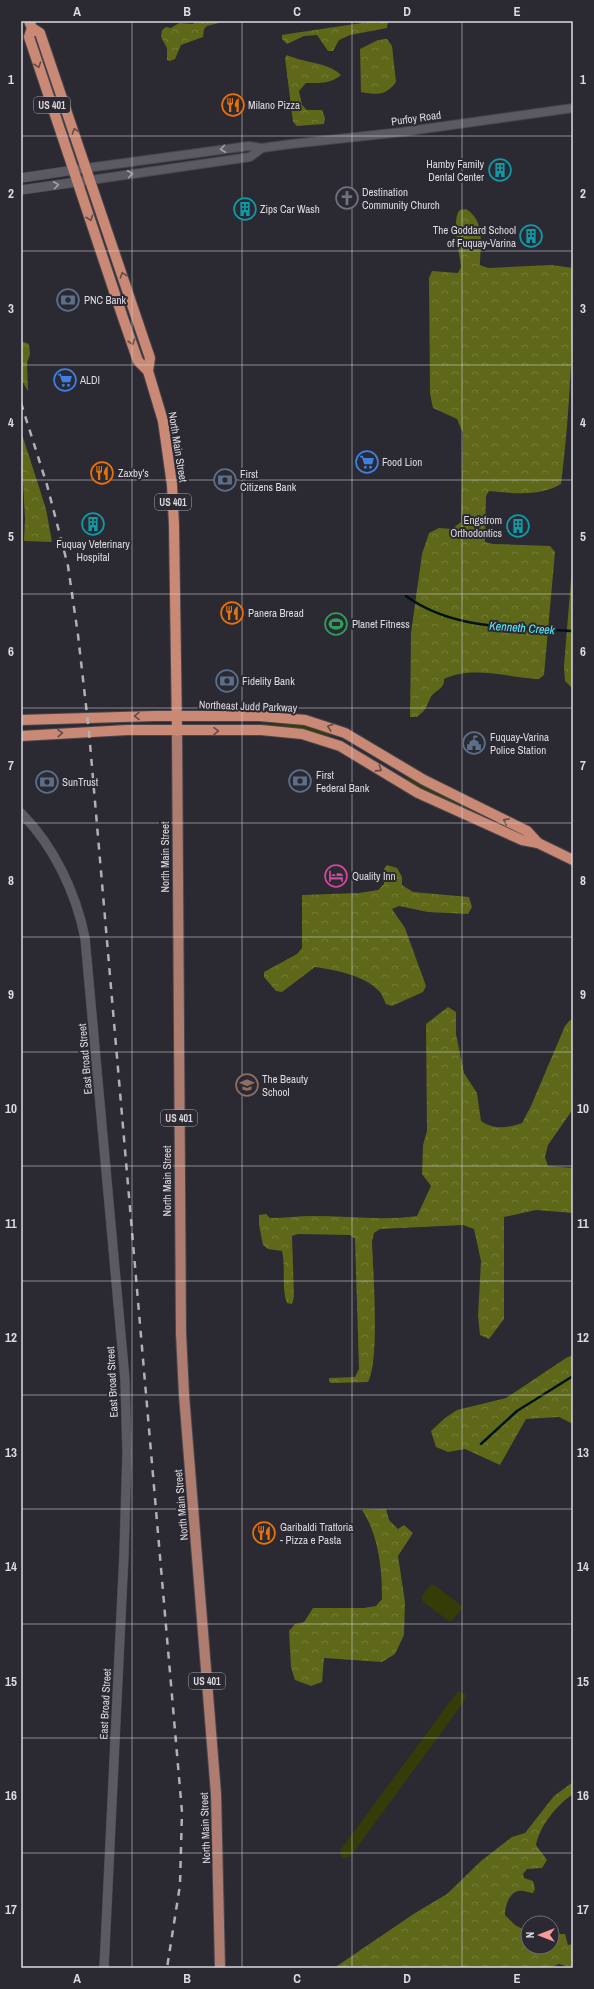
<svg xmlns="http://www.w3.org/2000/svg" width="594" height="1989" viewBox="0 0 594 1989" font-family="'Archivo Narrow',sans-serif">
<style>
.green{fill:#353c08}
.forest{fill:url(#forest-crowns)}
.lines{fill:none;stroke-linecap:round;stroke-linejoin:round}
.stream{stroke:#021214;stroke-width:2.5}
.tertiary-casing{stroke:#48464d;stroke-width:10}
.secondary-casing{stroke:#48464d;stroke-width:10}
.primary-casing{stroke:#48464d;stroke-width:12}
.trunk-casing{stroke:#48464d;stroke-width:12}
.tertiary{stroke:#5b5962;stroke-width:8}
.secondary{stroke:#5b5962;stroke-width:9}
.primary{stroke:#ae7d70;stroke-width:10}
.trunk{stroke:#ca8974;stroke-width:10}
.rail{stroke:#b2b0b7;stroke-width:2.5;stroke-dasharray:7 7;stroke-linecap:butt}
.oneway{stroke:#634b48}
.oneway2{stroke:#a2a0a7}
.grid{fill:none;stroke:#dcdae0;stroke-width:1;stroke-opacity:0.55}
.labels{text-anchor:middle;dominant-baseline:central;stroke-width:4;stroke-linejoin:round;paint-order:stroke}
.shield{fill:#2b2931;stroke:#a7a5ac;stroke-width:1}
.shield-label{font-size:10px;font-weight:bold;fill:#dcdae0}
.poi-label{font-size:11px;fill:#dcdae0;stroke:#2b2931;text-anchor:start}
.street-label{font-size:11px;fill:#dcdae0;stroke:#2b2931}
.water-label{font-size:12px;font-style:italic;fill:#59eefa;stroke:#2b2931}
.neatline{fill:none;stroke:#dcdae0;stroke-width:1.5}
.grid-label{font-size:13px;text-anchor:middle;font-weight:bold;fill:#dcdae0}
</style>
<defs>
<pattern id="forest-crowns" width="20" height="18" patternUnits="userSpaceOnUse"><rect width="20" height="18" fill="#5e6818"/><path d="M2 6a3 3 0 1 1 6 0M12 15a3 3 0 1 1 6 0" fill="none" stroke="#747d39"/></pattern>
</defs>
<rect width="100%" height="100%" fill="#2b2931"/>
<g class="green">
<path d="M 300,724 L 331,732 L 330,737 L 304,730 L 280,726 L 199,725 Z"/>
<path d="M 408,777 L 482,814 L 482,816 L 432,794 L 406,781 Z"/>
<path d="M 430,1585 L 434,1585 L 461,1605 L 462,1609 L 452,1621 L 449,1621 L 423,1602 L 422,1596 Z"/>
<path d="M 458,1691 L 466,1695 L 463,1703 L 350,1857 L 342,1858 L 340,1853 L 341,1849 Z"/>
</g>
<g class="forest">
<path d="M 195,21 L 227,21 L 207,26 L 204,29 L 203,37 L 181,45 L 175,59 L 170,61 L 167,60 L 167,48 L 161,37 L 162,30 L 166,27 L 171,28 L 179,23 L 193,24 Z"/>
<path d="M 375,21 L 388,21 L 387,28 L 350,35 L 339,40 L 333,51 L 328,51 L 317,35 L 304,36 L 287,44 L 282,39 L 282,35 L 288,34 Z"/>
<path d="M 387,39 L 392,46 L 396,82 C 385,96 378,95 361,92 L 360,49 L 378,40 Z"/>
<path d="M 287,55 C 304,63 328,62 341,75 C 331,84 319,83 306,83 L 299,91 L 302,105 L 307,110 L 322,110 L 325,118 L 324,124 L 297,126 L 293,122 L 285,58 Z"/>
<path d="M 466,209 C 486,221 480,246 480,265 L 488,268 L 551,265 L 573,268 C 573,341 570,413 561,484 C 539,497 513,493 489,491 L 486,496 L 485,542 L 493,544 L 550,546 L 555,552 L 544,675 L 539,679 C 509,678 473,665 444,679 C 445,690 434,690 430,699 C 425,709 427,709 417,717 L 410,717 L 411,633 L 422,554 L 429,533 L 439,528 L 452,529 L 461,522 L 463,433 L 457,419 L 433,408 L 430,394 L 429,278 L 432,271 L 458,273 L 461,267 C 460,255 451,218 460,210 Z"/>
<path d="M 21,341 L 29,344 L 30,354 L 27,363 L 28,391 L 21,379 Z"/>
<path d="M 21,431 L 46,509 L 52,542 L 24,541 L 25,518 L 23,482 L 21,477 Z"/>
<path d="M 573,555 L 573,689 L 565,681 L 564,666 Z"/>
<path d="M 387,865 L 397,868 L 402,877 L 402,885 L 413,892 L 469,897 L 472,907 L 468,914 L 428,912 L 399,906 L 392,909 L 405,928 L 426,986 L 423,992 L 392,1006 L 386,1004 C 384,1000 382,994 379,991 C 364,975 335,970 315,967 L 282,992 L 276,991 L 264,977 L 264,972 L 297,954 L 302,948 L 302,895 L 359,893 L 378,890 L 384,884 L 384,869 Z"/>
<path d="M 448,1007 L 456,1012 L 456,1034 L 464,1073 L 477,1093 L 481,1121 C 494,1130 507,1128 522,1123 L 531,1106 L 565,1026 L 570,1020 L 573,1021 L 573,1109 L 548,1145 L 545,1157 L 548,1166 L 573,1168 L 573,1213 L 536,1210 L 504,1217 L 504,1319 L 489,1339 L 480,1335 L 478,1316 L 481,1261 L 474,1229 L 463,1225 L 380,1229 L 374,1233 L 372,1241 C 373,1270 380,1360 368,1382 L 332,1383 L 329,1382 L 329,1378 L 355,1377 L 359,1369 L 355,1239 L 350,1235 L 298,1234 L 292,1236 L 294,1297 L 292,1304 L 287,1303 C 281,1287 286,1268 282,1251 L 268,1249 L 263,1245 L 259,1225 L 259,1215 L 266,1214 L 270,1218 C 285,1218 299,1216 313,1216 C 348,1216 383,1221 417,1216 L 431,1186 L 422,1174 L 423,1145 L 427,1131 L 426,1024 Z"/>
<path d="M 573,1355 L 573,1424 L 559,1417 L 526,1419 L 500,1465 L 465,1449 L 448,1452 L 436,1447 L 431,1431 L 445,1418 L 457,1410 L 506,1398 L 566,1358 Z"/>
<path d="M 386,1509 L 389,1520 L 398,1529 L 404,1525 L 413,1533 L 398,1556 L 405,1602 L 404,1635 L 395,1654 L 382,1662 L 324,1658 L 322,1682 L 311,1686 L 295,1680 L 291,1667 L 289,1631 L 295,1624 L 304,1622 L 313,1608 L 364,1608 L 376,1606 L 382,1599 C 382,1569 379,1536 362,1510 Z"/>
<path d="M 573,1782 L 573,1794 C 557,1805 540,1825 536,1845 L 547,1860 L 542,1868 L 527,1869 L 523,1874 L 524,1878 L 533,1881 L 535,1889 L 533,1893 C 528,1893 524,1890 519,1891 C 509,1892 505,1907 505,1915 L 515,1925 L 528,1932 L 528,1947 L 552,1947 L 552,1934 L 565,1934 L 568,1945 L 573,1944 L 573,1968 L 559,1964 L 550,1968 L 334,1968 L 415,1913 L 447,1894 L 481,1861 L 512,1837 L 525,1833 L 554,1796 Z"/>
</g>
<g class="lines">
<g class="stream">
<path d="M 406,596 C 454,631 517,627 573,631"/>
<path d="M 481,1444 L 517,1411 L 573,1376"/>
</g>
<g class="tertiary-casing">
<g id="tertiary">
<path d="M 87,168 L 249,146 L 262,148 L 291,144 L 402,132 L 573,108"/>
<path d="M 91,180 L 250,157 L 262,148"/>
</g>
</g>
<g class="secondary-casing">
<g id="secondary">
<path d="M 21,178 L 87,168"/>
<path d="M 21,190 L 91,180"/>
<path d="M 21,813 C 54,846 76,893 85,938 L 125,1380 L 127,1453 L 124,1554 L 104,1968"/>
</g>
</g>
<g class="primary-casing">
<path id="primary" d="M 177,731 L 181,1333 L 184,1395 L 216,1794 L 220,1968"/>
</g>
<g class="trunk-casing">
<g id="trunk">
<path d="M 29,21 L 32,28 L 29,37 L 123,318 L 138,361 L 148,371"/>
<path d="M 32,28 L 40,33 L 150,358 L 148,371 L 163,421 L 172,485 L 174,525 L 177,731"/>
<path d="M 21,720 L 155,716 L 259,716 L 305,720 L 345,733 L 424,780 L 527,831 L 538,843"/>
<path d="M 21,736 L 127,730 L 261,730 L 302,734 L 340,746 L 418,793 L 522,840 L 538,843 L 573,860"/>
</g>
</g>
<use href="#tertiary" class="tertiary"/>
<use href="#secondary" class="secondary"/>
<use href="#primary" class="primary"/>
<use href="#trunk" class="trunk"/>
<path class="rail" d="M 21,403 L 47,485 L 68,566 L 78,635 L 89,732 L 182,1812 L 180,1885 L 167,1968"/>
</g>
<defs><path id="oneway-chevron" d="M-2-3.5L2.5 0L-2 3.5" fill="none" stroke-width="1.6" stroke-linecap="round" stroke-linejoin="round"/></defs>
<g class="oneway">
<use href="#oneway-chevron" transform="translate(38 65) rotate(71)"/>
<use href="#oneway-chevron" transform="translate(75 131) rotate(-109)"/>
<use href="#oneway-chevron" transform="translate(90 218) rotate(71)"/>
<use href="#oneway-chevron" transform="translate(123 275) rotate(-109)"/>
<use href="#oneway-chevron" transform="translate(132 342) rotate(71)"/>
<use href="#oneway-chevron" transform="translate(137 716) rotate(179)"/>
<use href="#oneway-chevron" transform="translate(330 727) rotate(-161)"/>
<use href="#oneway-chevron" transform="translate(216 731) rotate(-1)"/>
<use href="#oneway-chevron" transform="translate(60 733) rotate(-4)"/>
<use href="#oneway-chevron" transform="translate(379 769) rotate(33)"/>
<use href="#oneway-chevron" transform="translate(506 821) rotate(-154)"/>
</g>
<g class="oneway2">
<use href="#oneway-chevron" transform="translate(223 149) rotate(173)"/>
<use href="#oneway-chevron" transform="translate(130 174) rotate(-8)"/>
<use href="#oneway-chevron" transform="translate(56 185) rotate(-8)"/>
</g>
<path class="grid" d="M 132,21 L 132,1968M 242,21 L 242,1968M 352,21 L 352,1968M 462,21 L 462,1968M 21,136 L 573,136M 21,251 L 573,251M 21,365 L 573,365M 21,480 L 573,480M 21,594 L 573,594M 21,708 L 573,708M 21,823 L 573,823M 21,937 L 573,937M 21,1052 L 573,1052M 21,1166 L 573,1166M 21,1281 L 573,1281M 21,1395 L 573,1395M 21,1509 L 573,1509M 21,1624 L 573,1624M 21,1738 L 573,1738M 21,1853 L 573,1853"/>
<defs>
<g id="restaurant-ring" transform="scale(1.15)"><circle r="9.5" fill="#2b2931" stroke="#e8710a" stroke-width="1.5"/><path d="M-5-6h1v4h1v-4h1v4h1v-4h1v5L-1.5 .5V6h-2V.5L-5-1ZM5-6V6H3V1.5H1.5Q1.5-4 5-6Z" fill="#e8710a"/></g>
<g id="building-ring" transform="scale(1.15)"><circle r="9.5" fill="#2b2931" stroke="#0f9aa8" stroke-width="1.5"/><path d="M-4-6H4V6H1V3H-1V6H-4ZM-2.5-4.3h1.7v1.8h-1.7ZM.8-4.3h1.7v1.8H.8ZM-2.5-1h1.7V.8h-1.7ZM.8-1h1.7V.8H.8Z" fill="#0f9aa8"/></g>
<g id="church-ring" transform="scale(1.15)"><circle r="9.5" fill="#2b2931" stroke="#6b7280" stroke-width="1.5"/><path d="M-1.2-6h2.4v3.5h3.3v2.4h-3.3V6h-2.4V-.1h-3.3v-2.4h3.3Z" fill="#6b7280"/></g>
<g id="bank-ring" transform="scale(1.15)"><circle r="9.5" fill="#2b2931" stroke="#5c6f8a" stroke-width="1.5"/><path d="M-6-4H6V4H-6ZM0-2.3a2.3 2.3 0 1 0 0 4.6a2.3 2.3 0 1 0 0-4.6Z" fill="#5c6f8a"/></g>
<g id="supermarket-ring" transform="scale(1.15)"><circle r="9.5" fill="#2b2931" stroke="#3f7fe0" stroke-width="1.5"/><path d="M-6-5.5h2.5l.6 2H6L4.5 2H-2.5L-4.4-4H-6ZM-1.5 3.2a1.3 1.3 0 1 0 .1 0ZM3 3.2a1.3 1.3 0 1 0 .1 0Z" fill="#3f7fe0"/></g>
<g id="stadium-ring" transform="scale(1.15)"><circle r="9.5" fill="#2b2931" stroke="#2e9e5b" stroke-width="1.5"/><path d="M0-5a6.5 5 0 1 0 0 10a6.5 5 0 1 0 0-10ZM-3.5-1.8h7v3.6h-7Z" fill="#2e9e5b"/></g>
<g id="civic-ring" transform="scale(1.15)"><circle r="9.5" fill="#2b2931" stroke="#5c6f8a" stroke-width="1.5"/><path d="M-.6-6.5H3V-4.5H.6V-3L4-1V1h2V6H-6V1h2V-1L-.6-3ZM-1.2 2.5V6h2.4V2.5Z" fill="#5c6f8a"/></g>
<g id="hotel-ring" transform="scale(1.15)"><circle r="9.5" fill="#2b2931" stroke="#d1479c" stroke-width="1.5"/><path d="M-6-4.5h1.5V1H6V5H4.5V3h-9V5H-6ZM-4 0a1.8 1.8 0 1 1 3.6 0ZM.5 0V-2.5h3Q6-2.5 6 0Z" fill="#d1479c"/></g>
<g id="school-ring" transform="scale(1.15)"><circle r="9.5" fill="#2b2931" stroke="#8d6e63" stroke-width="1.5"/><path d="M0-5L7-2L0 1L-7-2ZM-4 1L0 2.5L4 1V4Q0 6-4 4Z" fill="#8d6e63"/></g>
</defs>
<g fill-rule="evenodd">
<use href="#restaurant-ring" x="233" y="105"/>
<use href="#building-ring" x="500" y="170"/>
<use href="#church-ring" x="347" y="198"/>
<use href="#building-ring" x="245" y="209"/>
<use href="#building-ring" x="531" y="236"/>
<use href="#bank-ring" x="68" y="300"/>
<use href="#supermarket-ring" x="65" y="380"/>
<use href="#supermarket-ring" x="367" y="462"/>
<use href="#restaurant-ring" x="102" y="473"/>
<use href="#bank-ring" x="225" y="480"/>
<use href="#building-ring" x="93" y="524"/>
<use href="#building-ring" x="518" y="526"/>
<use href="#restaurant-ring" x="232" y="613"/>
<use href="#stadium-ring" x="336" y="624"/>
<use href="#bank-ring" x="227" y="681"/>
<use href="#civic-ring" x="474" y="743"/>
<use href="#bank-ring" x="300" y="781"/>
<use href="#bank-ring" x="47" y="782"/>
<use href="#hotel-ring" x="336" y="876"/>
<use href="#school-ring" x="247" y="1085"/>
<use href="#restaurant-ring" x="264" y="1533"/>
</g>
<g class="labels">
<g class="shield">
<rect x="34" y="97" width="36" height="16" rx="3"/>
<rect x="155" y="494" width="36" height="16" rx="3"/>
<rect x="161" y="1110" width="36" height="16" rx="3"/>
<rect x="189" y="1673" width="36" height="16" rx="3"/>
</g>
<g class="shield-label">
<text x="52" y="105">US 401</text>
<text x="173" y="502">US 401</text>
<text x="179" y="1118">US 401</text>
<text x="207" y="1681">US 401</text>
</g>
<g class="poi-label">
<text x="248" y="105">Milano Pizza</text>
<text x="484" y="164" text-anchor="end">Hamby Family<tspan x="484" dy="13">Dental Center</tspan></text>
<text x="362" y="192">Destination<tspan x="362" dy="13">Community Church</tspan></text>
<text x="260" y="209">Zips Car Wash</text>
<text x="516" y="230" text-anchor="end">The Goddard School<tspan x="516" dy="13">of Fuquay-Varina</tspan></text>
<text x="84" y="300">PNC Bank</text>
<text x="80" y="380">ALDI</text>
<text x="382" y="462">Food Lion</text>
<text x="118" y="473">Zaxby's</text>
<text x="240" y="474">First<tspan x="240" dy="13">Citizens Bank</tspan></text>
<text x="502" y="520" text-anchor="end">Engstrom<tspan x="502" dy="13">Orthodontics</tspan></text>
<text x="93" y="544" text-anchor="middle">Fuquay Veterinary<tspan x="93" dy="13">Hospital</tspan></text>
<text x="248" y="613">Panera Bread</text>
<text x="352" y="624">Planet Fitness</text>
<text x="242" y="681">Fidelity Bank</text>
<text x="490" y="737">Fuquay-Varina<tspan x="490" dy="13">Police Station</tspan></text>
<text x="316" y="775">First<tspan x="316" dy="13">Federal Bank</tspan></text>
<text x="62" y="782">SunTrust</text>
<text x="352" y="876">Quality Inn</text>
<text x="262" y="1079">The Beauty<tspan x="262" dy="13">School</tspan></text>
<text x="280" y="1527">Garibaldi Trattoria<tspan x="280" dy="13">- Pizza e Pasta</tspan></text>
</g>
<g class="street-label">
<text transform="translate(416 118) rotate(-8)">Purfoy Road</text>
<text transform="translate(178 447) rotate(81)">North Main Street</text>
<text transform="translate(248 706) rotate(2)">Northeast Judd Parkway</text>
<text transform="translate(165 857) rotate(-90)">North Main Street</text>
<text transform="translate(85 1059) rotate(-95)">East Broad Street</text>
<text transform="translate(167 1181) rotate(-90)">North Main Street</text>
<text transform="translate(112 1382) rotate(-93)">East Broad Street</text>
<text transform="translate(181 1505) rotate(-95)">North Main Street</text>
<text transform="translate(105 1704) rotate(-87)">East Broad Street</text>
<text transform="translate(205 1828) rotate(-92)">North Main Street</text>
</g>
<g class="water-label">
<text transform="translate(522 628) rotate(4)">Kenneth Creek</text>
</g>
</g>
<rect width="594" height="1989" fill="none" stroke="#2b2931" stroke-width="44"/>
<g transform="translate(540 1935) rotate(270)"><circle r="19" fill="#2b2931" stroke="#727077"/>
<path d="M0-3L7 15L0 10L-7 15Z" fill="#f59b9c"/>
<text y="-6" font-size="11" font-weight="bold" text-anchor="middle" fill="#dcdae0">N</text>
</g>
<rect x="22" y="22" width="550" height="1945" class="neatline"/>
<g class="grid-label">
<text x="77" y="16">A</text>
<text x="187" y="16">B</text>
<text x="297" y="16">C</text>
<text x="407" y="16">D</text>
<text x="517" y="16">E</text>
<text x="11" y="84">1</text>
<text x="583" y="84">1</text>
<text x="11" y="198">2</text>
<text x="583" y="198">2</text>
<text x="11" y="313">3</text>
<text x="583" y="313">3</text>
<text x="11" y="427">4</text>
<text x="583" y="427">4</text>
<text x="11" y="541">5</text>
<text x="583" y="541">5</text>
<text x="11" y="656">6</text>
<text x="583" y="656">6</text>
<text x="11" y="770">7</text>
<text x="583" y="770">7</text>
<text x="11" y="885">8</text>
<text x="583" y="885">8</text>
<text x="11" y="999">9</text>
<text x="583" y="999">9</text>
<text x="11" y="1113">10</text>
<text x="583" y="1113">10</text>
<text x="11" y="1228">11</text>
<text x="583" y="1228">11</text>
<text x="11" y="1342">12</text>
<text x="583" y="1342">12</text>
<text x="11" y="1457">13</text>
<text x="583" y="1457">13</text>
<text x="11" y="1571">14</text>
<text x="583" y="1571">14</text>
<text x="11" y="1686">15</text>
<text x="583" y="1686">15</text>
<text x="11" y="1800">16</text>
<text x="583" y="1800">16</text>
<text x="11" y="1914">17</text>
<text x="583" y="1914">17</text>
<text x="77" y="1983">A</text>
<text x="187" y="1983">B</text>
<text x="297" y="1983">C</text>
<text x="407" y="1983">D</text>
<text x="517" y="1983">E</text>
</g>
</svg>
